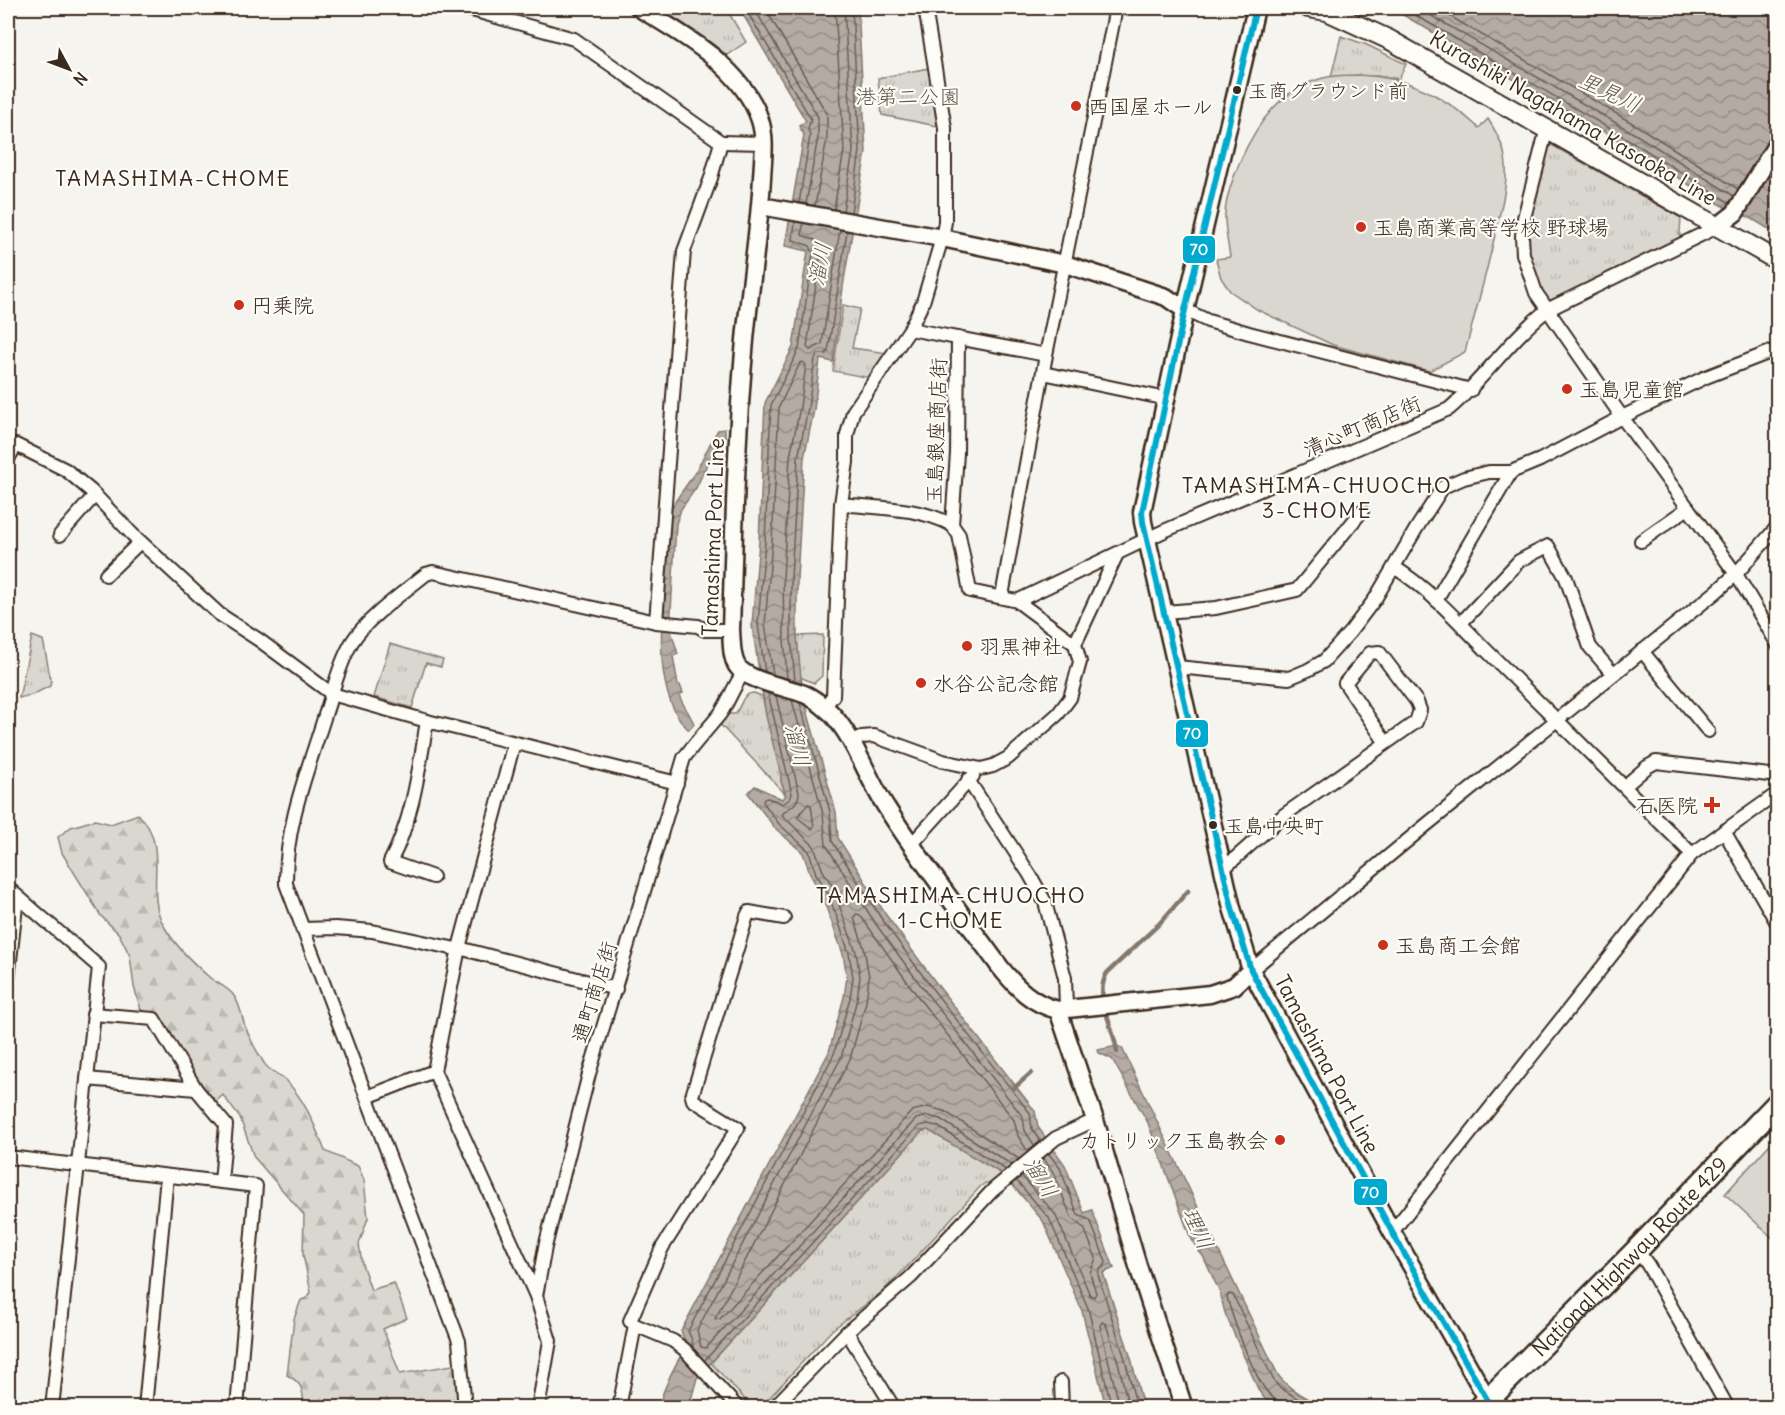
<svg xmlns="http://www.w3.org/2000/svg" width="1785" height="1415" viewBox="0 0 1785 1415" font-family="Delius,'Klee One',sans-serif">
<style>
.forest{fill:url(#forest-firs);stroke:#8a8077;stroke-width:1.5}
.park{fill:url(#park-tufts);stroke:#8a8077;stroke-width:1.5}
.pitch{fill:#dad6d0;stroke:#8a8077;stroke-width:1.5}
.water{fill:url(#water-waves);stroke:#84786e;stroke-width:1.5}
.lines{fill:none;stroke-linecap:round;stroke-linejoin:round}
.shore{stroke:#6b5e54;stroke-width:1.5}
.stream{stroke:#84786e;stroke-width:4.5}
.street-casing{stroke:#3b2a1e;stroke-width:16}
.secondary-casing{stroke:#3b2a1e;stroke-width:21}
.primary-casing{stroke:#3b2a1e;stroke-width:22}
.highway-casing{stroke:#3b2a1e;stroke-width:26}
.street{stroke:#fdfcf7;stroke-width:12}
.secondary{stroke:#fdfcf7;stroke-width:16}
.primary{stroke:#fdfcf7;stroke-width:18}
.highway{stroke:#fdfcf7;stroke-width:21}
.bus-1-casing{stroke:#fdfcf7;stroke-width:10}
.bus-1{stroke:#00a9ce;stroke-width:6}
.bus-dot{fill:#3b2a1e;stroke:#fdfcf7;stroke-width:2}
.poi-dot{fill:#c8321e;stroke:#fdfcf7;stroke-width:2}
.labels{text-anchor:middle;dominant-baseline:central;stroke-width:4.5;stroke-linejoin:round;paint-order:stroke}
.bus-label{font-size:20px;fill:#3b2a1e;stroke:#fdfcf7;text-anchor:start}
.park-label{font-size:21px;fill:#63554a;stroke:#fdfcf7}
.poi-label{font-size:21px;fill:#3b2a1e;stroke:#fdfcf7;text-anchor:start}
.street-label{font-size:21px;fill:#3b2a1e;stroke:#fdfcf7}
.water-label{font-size:22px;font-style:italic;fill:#65584d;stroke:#fdfcf7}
.neighbourhood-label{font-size:22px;letter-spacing:1.5px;fill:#3b2a1e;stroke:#fdfcf7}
.line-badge{stroke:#fdfcf7;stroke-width:2}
.badge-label{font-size:16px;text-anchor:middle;font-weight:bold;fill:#fff}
</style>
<defs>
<pattern id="forest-firs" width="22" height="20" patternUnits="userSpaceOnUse" patternTransform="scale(1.5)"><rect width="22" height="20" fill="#dad6d0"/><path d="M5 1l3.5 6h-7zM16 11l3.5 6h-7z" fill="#bcb8b2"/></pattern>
<pattern id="park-tufts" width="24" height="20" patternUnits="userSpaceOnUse" patternTransform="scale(1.5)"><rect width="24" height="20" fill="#dad6d0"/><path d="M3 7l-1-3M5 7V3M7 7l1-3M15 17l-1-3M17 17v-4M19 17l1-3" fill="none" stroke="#bcb8b2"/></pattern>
<pattern id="water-waves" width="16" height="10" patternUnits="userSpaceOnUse" patternTransform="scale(1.5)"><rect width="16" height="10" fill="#b4aca4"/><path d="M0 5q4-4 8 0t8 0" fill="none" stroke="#948c85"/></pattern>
</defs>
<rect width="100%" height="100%" fill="#f5f4ee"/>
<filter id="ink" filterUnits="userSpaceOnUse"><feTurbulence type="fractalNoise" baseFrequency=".0167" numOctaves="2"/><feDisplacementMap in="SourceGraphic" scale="12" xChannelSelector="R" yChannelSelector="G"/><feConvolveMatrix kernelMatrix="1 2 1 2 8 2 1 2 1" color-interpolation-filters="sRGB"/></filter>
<g filter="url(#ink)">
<path class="forest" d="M 138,814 C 172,846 143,890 164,926 C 174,944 193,963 209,977 C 216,983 229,988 234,996 C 240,1004 242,1017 245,1026 C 250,1039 257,1052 264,1063 C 268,1070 278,1074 285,1080 C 305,1099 315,1126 325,1151 L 358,1166 L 364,1180 L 368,1218 L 359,1244 L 362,1264 L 371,1290 L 394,1283 L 407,1318 L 383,1329 L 400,1374 L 458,1364 L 465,1407 L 304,1407 C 303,1391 303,1383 287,1375 L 294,1319 L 301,1300 L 307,1298 L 311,1292 L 303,1255 L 304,1215 L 254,1157 L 240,1118 L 223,1095 L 214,1103 L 190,1067 L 142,1013 L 134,987 L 130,956 L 119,934 L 101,916 L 62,853 L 58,837 L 71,827 L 95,820 L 111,824 Z"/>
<g class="park">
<path d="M 656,8 L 726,8 L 746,42 L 727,55 L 705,38 Z"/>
<path d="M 1341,36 L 1367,45 L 1406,64 L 1399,79 L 1384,76 L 1331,77 Z"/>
<path d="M 929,68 L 937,126 L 882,115 L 878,78 Z"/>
<path d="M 1543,140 L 1681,218 L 1679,246 L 1547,310 L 1523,254 Z"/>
<path d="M 843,305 L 860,309 L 852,348 L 888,353 L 870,378 L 833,371 Z"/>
<path d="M 823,635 L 822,676 L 814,683 L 800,677 L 797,636 Z"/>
<path d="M 32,636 L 43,640 L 51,681 L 50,686 L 32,695 L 19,698 Z"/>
<path d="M 390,644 L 443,660 L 441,667 L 426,663 L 412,708 L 374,697 Z"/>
<path d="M 754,693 L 762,696 L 781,775 L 781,781 L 786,795 L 718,722 L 728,714 L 735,714 C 743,705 740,694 754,693 Z"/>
<path d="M 928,1130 L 1004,1175 L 993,1185 L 985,1183 L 980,1187 L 909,1265 L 882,1292 L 832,1330 L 761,1407 L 752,1407 L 711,1363 L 922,1131 Z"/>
</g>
<g class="pitch">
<path d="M 1359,75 C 1409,77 1442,94 1479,128 L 1488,119 C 1495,130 1503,144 1505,157 C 1509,180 1502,204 1497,226 C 1488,268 1476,310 1465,352 L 1429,371 L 1333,345 L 1258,310 L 1230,291 L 1221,278 L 1216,259 L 1230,257 C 1228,242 1224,227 1225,212 C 1227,193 1234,176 1241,159 C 1258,122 1281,89 1323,78 C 1334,75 1347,75 1359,75 Z"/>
<path d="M 1777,1136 L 1777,1242 L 1725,1194 Z"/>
</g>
<g class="water">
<path d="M 739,8 L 858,8 L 866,152 L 844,280 L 833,362 L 820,359 L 814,410 L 804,458 L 797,579 L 797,638 L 801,678 L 808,714 L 836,812 L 838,838 L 886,915 L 939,987 L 1035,1111 L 1038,1127 L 1065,1165 L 1084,1213 L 1092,1210 L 1114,1268 L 1103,1273 L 1131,1358 L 1143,1407 L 1106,1407 L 1082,1311 L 1043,1221 L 1004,1175 L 928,1130 L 922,1131 L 697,1378 L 689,1407 L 658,1408 C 665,1385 674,1365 687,1346 L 681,1331 L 829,1052 L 844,997 L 847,977 L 843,954 L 831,920 L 819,890 L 811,876 L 803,853 L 775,828 L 748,793 L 755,786 L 782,799 L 786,795 L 781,781 L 781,775 L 766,716 L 752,625 L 759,541 L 765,403 L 793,347 L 808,251 L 785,246 L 804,135 L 799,126 L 806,121 Z"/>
<path d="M 1391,8 L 1777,8 L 1777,234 L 1749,217 L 1734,213 L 1628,146 Z"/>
<path d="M 725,429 L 725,437 L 709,460 L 696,488 L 681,509 L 676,524 L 670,628 L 678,654 L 673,656 L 678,685 L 680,685 L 683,693 L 679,695 C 683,706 689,712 694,724 L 689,730 C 649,694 663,606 667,558 C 668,545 666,519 672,508 C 677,496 687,486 694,474 C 703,460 709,444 718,430 Z"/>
<path d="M 1117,1046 L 1122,1048 L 1278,1375 C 1288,1389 1309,1401 1325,1407 L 1277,1407 L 1265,1399 L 1259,1391 L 1225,1313 L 1220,1293 L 1203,1256 L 1197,1249 L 1189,1234 L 1148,1123 L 1112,1059 L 1099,1053 L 1098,1050 Z"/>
</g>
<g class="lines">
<g class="shore">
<path d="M 745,8 L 811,119 L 808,129 L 810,136 L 799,203"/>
<path d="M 754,8 L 818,117 L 818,137 L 806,204"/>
<path d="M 765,8 L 827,114 L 827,138 L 815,206"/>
<path d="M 1403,8 L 1631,141 L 1730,203"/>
<path d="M 1418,8 L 1635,134 L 1734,196"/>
<path d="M 1436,8 L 1639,127 L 1738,189"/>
<path d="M 834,209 L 844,150 L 835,8"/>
<path d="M 843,211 L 853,151 L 844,8"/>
<path d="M 851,212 L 860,151 L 852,8"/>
<path d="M 803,223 L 802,235 L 815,240 L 821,250 L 807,347 L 810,350 L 822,344 L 840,230"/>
<path d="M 765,672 L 758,624 L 765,542 L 771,405 L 799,349 L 813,253 L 810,246 L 793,240 L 795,222"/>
<path d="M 773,674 L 765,624 L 772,542 L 779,407 L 800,363 L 803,362 L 806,365 L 800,407 L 790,457 L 783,578 L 784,639 L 787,679"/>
<path d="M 795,681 L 791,638 L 791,578 L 798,458 L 808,408 L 815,359 L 818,354 L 826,354 L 828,351 L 847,231"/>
<path d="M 776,696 L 799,793 C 798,808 787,806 782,815 L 814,846 L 823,871 L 832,885 L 856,952 L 860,977 L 857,999 L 841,1058 L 697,1330 L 701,1347 L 706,1348 L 916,1119 L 928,1116 L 940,1119 L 1012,1165"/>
<path d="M 792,700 L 823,814 L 826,845 L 875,923 L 928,995 L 1023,1117 L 1025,1131 L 1035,1146"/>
<path d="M 800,703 L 830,812 L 832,841 L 881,918 L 934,991 L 1030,1113 L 1032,1129 L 1040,1141"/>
<path d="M 808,804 L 811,805 L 814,827 L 812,829 L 797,817 Z"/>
<path d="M 1049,1154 L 1060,1168 L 1078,1215 L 1090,1220 L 1106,1262 L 1105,1265 L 1099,1270 L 1098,1275 L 1125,1359 L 1137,1408"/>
<path d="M 1019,1159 L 944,1111 L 928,1107 L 912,1111 L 720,1319 L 715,1319 L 850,1059 L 866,1002 L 869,977 L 864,948 L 854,918 L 856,914 L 860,915 L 921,1001 L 1014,1120 L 1018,1136 L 1028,1152"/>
<path d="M 1022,1176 L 1055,1214 L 1090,1295 L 1094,1297 L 1096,1293 L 1090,1273 L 1096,1258 L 1084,1228 L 1072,1219 L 1053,1172 L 1043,1158"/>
<path d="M 1016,1180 L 1049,1218 L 1088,1308 L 1112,1408"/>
<path d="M 1192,1215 L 1196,1216 L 1209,1245 L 1208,1249 C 1197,1245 1193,1229 1190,1218 Z"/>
<path d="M 693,1348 L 692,1340 L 688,1331 L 834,1054 L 850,998 L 853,977 L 849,953 L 837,917 L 825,887 L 816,874 L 809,851 L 779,824 L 763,802 L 764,799 L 768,798 L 783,804 L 790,799 L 792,794 L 768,693"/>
<path d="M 705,1360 L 919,1126 L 928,1124 L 937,1126 L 1006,1170"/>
<path d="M 1120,1408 L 1100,1326 L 1102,1322 L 1106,1324 L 1118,1362 L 1129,1408"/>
<path d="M 1279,1408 L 1278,1402 C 1273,1397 1268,1394 1265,1389 C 1251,1369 1233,1320 1227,1297 L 1229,1294 L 1233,1295 L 1273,1379 L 1278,1386 L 1312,1408"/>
</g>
<g class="stream">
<path d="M 1117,1052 C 1114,1025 1093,997 1107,973 L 1158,925 L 1188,891"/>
<path d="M 1013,1089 L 1031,1073"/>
</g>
<g class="street-casing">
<g id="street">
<path d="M 465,8 L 574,39 L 721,142 L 711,178 L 684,251 L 656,622"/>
<path d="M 1547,128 L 1524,218 L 1522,236 L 1523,254 L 1536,293 L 1622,417 L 1736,574 L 1778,645"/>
<path d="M 721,142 L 764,143"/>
<path d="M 1185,310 L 1208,321 L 1249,333 L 1471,390"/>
<path d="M 910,329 L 1046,355"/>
<path d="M 1043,373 L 1167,399"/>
<path d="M 8,459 L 16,445 L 66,470 L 91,491 L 132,534 L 219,614 L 259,640 L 332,694 L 427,721 L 677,783"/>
<path d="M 841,504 C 877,508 920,507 952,525"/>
<path d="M 60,535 L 95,495"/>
<path d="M 1641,541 L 1688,508"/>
<path d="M 1394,567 C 1429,589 1457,620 1486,650 L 1692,854"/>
<path d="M 106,575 L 140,542"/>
<path d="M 1002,596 L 1046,355 L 1116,8"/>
<path d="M 1436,600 L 1511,472"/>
<path d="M 1017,601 L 1164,531 L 1449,409 C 1485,378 1509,340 1547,310 L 1717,227"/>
<path d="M 1164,612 L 1216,608 L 1297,590 L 1362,511"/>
<path d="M 1461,623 L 1519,561 L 1548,546 L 1566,578 L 1590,647 L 1613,674"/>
<path d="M 1075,644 L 1117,554"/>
<path d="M 1642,651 L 1708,731"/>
<path d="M 1177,667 L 1289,678 L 1308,670 L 1324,661 L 1350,632 L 1375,599 L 1416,529 L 1443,487 L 1464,478 L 1489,472 L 1511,472 L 1540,460 L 1622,417 L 1706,377 L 1778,349"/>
<path d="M 824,707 L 833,696 L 841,504 L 847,462 L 847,435 L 853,412 L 910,329 L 923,302 L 942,238 L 945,222 L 945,128 L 925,8"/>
<path d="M 427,721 C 419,769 413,819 390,862 L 433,877"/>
<path d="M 851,741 L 862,737 L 874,736 L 943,761 L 981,769 L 993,766 L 1008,758 L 1058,714 L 1070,698 L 1080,662 L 1075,644 L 1017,601 L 970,591 L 959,535 L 952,525 L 957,453 L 958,338"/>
<path d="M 514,743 L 459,948 L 434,1071 L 536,1296 L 550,1341 L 538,1408"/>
<path d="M 968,780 L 1030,875 L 1045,902 L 1065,978 L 1066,1008"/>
<path d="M 1625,786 L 1647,767 L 1656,762 L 1778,776"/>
<path d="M 1724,831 L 1776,921"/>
<path d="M 912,844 L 973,776"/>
<path d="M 1223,869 L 1284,815 L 1416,722 L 1420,710 L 1417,702 L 1379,652 L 1370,653 L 1345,683 L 1386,743"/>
<path d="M 8,888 L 99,967 L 52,1408"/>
<path d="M 302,929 L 336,928 L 372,931 L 456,949 L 459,948 L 616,989"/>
<path d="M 1251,970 L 1425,826 L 1716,592 L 1736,574 L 1778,526"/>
<path d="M 8,979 L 17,897"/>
<path d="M 93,1014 L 154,1019 L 196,1089 L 226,1125 L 221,1182"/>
<path d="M 87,1079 L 196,1089"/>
<path d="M 367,1097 L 434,1071"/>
<path d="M 8,1157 L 256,1186 L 237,1408"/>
<path d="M 1392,1232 L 1692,854 L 1778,793"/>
<path d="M 1637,1250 L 1648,1265 L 1728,1408"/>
<path d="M 536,1296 L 545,1247 L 589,1074 L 684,758 C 695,742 708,729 720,714 C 729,701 734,685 744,672"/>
<path d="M 630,1321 L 662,1248 L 738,1128 L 693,1100 L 692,1096 L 747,916 L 749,912 L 784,918"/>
<path d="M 847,1332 L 894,1408"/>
<path d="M 1061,1382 L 1062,1408"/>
<path d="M 145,1408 L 167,1176"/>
<path d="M 465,1408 L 459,1341 L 286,884 C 285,825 308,770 325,715 C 333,692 339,664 352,642 C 365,620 405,591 426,574 L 433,572 L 656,622 L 698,626 L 705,630 L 731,630"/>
<path d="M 619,1408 L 635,1325 L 673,1341 L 684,1349 L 738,1408"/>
<path d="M 773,1408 L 847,1332 L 911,1277 L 993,1190 L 1056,1138 L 1095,1120"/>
</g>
</g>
<g class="secondary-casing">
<g id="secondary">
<path d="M 639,8 C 683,34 743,68 760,120 C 766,139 763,158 762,178 C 759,233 750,286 745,340 C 736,437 734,533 731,630 C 732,642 731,656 737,666 C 747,681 787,687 804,694 C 813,697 822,705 830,712 C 856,739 867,779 888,810 C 923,864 962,915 1000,967 C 1016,987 1032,1004 1058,1010 L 1210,994 L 1234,986 L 1251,970"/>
<path d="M 1256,8 L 1185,310 L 1142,512 L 1143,522 L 1232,908 L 1251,970 L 1392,1232 L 1488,1400"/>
<path d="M 761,206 L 942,238 L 1065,264 L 1166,297 L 1185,310"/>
<path d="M 1717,227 L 1735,213 L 1778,142"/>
<path d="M 1058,1010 L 1095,1120 L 1137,1263 L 1184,1408"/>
</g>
</g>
<g class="primary-casing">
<path id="primary" d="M 1309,8 L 1327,11 L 1390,40 L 1778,261"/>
</g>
<g class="highway-casing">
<g id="highway">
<path id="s1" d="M 1480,1408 L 1637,1250 L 1778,1103"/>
</g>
</g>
<use href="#street" class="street"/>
<use href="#secondary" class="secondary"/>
<use href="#primary" class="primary"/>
<use href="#highway" class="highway"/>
<g class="bus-1-casing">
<path id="bus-1" d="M 1256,8 L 1185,310 L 1142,512 L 1143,522 L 1232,908 L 1251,970 L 1392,1232 L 1492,1408"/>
</g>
<use href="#bus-1" class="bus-1"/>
</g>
</g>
<g class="bus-dot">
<circle cx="1237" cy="90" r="5"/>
<circle cx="1213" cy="825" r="5"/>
</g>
<g class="poi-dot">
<circle cx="1076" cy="106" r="6"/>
<circle cx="1361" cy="227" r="6"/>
<circle cx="239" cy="305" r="6"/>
<circle cx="1567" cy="389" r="6"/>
<circle cx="967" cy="646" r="6"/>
<circle cx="921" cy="683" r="6"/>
<path d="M1709 796h6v6h6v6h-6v6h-6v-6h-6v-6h6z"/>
<circle cx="1383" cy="945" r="6"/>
<circle cx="1280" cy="1140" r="6"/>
</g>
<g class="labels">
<g class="bus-label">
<text x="1248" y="90">玉商グラウンド前</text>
<text x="1224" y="825">玉島中央町</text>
</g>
<g class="park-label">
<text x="908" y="96">港第二公園</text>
</g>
<g class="poi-label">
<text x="1088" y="106">西国屋ホール</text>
<text x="1373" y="227">玉島商業高等学校 野球場</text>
<text x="251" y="305">円乗院</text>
<text x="1579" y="389">玉島児童館</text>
<text x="979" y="646">羽黒神社</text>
<text x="933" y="683">水谷公記念館</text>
<text x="1698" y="805" text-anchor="end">石医院</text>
<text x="1395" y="945">玉島商工会館</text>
<text x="1268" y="1140" text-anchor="end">カトリック玉島教会</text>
</g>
<g class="street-label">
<text transform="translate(1573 118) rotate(30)">Kurashiki Nagahama Kasaoka Line</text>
<text transform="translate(1362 426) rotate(-23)">清心町商店街</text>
<text transform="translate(936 431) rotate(-88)">玉島銀座商店街</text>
<text transform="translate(713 537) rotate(-88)">Tamashima Port Line</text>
<text transform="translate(594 992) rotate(-73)">通町商店街</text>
<text transform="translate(1327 1064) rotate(62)">Tamashima Port Line</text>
<text stroke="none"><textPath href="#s1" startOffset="213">National Highway Route 429</textPath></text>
</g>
<g class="water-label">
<text transform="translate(1610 92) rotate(25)">里見川</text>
<text transform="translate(819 264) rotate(-79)">溜川</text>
<text transform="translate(798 745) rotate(76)">溜川</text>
<text transform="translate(1041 1177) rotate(59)">溜川</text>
<text transform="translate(1198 1228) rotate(65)">理川</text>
</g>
<g class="neighbourhood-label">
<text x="173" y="178">TAMASHIMA-CHOME</text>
<text x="1317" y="485">TAMASHIMA-CHUOCHO<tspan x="1317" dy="25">3-CHOME</tspan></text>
<text x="951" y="895">TAMASHIMA-CHUOCHO<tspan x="951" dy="25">1-CHOME</tspan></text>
</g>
</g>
<g class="line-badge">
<rect x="1182" y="235" width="34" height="29" rx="6" fill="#00a9ce"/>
<rect x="1175" y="719" width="34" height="29" rx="6" fill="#00a9ce"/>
<rect x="1353" y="1178" width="35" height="28" rx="6" fill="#00a9ce"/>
</g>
<g class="badge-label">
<text x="1199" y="255">70</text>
<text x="1192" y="739">70</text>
<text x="1370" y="1198">70</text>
</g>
<rect width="1785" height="1415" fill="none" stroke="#fdfcf7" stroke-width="30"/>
<rect x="15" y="15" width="1755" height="1385" fill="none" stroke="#3b2a1e" stroke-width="2" filter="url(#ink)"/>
<g transform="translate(69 69) rotate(131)" stroke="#fdfcf7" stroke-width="4.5" paint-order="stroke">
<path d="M0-4.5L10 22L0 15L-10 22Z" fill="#3b2a1e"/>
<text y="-9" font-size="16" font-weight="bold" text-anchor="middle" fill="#3b2a1e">N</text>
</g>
</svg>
